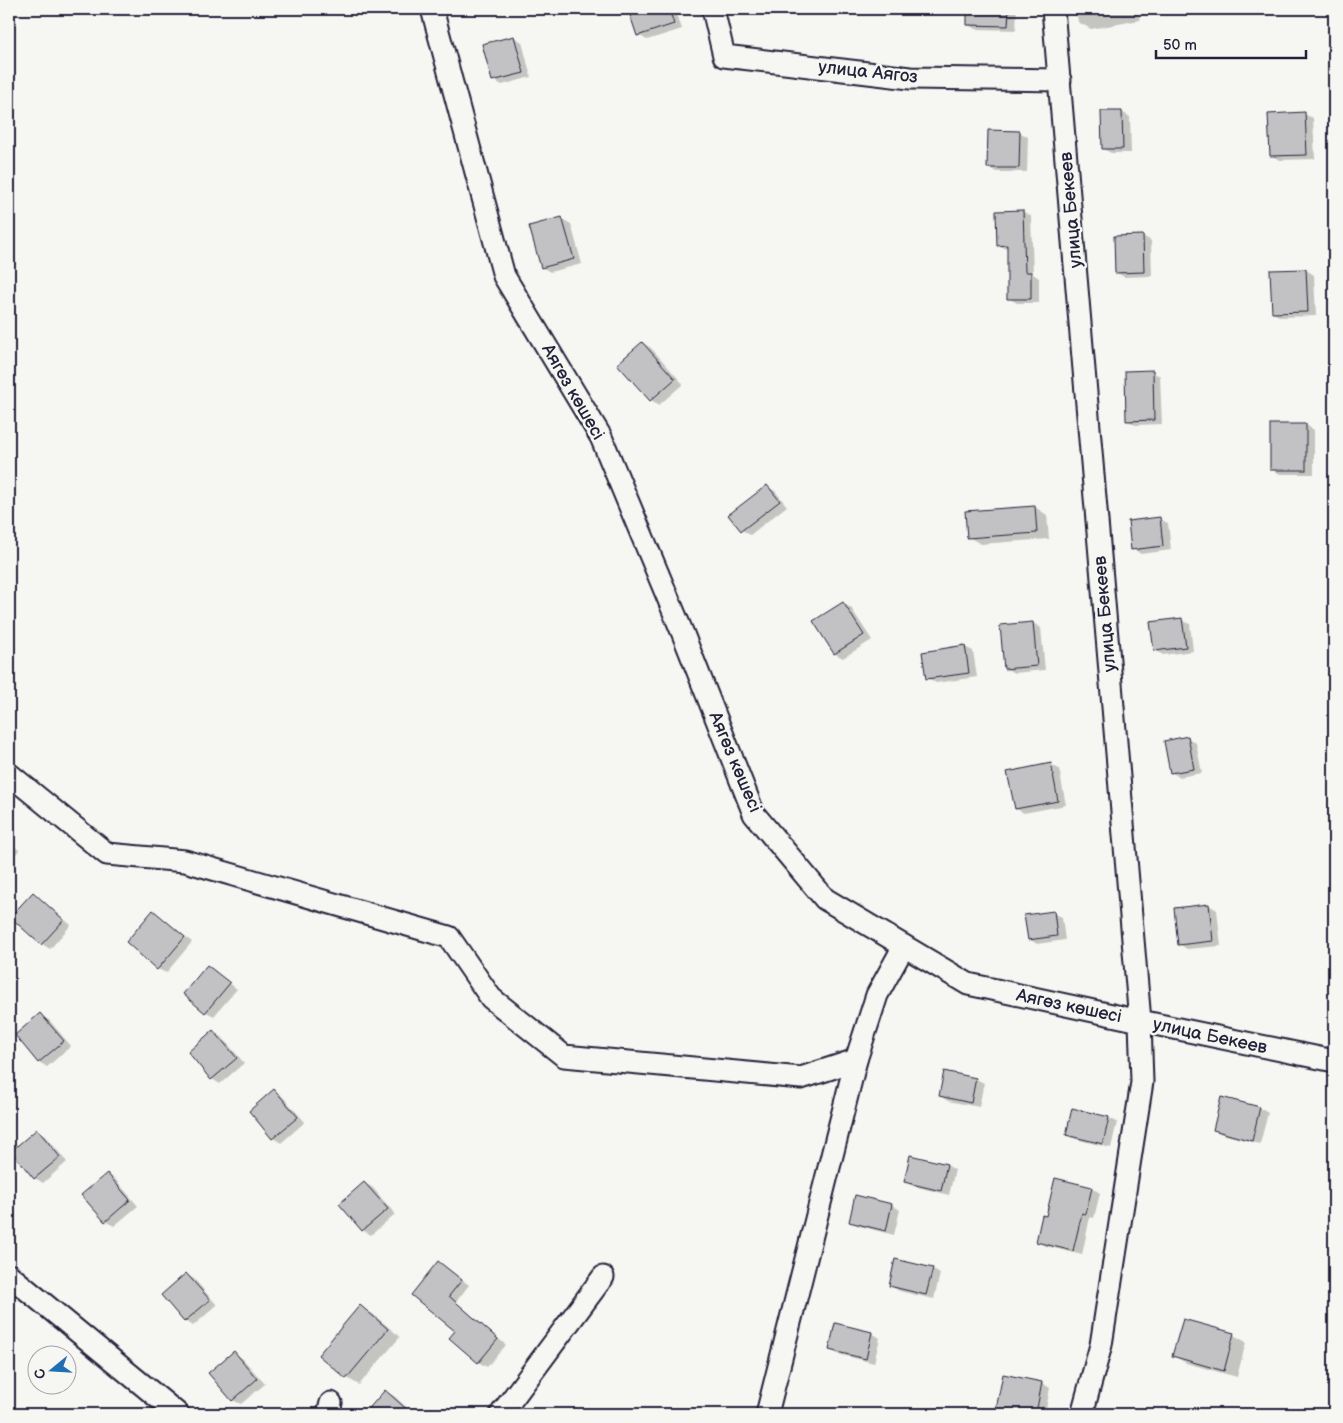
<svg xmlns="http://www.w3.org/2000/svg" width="1343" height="1423" viewBox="0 0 1343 1423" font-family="'Balsamiq Sans',sans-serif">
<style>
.shadow{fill:#0003}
.building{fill:#c2c2c4;stroke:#22223b}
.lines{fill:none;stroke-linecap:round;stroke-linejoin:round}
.minor-casing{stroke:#22223b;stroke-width:25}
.minor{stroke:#f6f6f2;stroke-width:21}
.labels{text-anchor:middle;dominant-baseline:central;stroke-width:5;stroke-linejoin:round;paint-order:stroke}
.street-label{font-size:18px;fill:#22223b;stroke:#f6f6f2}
</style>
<rect width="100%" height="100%" fill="#f6f6f2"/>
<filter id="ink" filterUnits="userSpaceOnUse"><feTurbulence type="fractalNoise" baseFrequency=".02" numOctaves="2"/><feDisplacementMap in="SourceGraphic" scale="10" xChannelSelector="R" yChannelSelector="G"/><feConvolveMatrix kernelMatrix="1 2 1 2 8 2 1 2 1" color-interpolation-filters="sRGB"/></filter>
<g filter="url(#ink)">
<g class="shadow">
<path d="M 633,9 L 675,9 L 682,29 L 647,40 L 638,35 L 630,10 Z"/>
<path d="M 968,9 L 1017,9 L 1016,30 L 976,29 L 968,25 Z"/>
<path d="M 1076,9 L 1138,9 L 1140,20 L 1091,29 L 1078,22 Z"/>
<path d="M 1276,9 L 1316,9 L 1316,11 L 1280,11 Z"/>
<path d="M 514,37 L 522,42 L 531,77 L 502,85 L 493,80 Z"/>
<path d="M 1122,112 L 1130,117 L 1131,153 L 1111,153 L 1103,149 Z"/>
<path d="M 1304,114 L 1313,118 L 1315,159 L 1280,160 L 1272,156 Z"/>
<path d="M 1019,132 L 1028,137 L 1027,172 L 996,172 L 988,167 Z"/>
<path d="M 1022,211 L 1031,216 L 1033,274 L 1039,278 L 1039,303 L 1017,303 L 1008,298 L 1009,250 L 998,245 Z"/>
<path d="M 562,219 L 571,224 L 582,264 L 550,272 L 542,267 Z"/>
<path d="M 1143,236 L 1151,241 L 1152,276 L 1124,277 L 1116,272 Z"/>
<path d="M 1306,270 L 1314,275 L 1316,316 L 1281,317 L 1273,313 L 1271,272 Z"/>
<path d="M 643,343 L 651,348 L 683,384 L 659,405 L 651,400 L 619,364 Z"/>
<path d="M 1152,372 L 1160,376 L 1162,424 L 1135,425 L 1127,420 Z"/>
<path d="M 1306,425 L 1314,430 L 1314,474 L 1280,474 L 1271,469 Z"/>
<path d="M 767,486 L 775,491 L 787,506 L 750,535 L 742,530 L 730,515 Z"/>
<path d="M 1035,507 L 1047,515 L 1049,539 L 981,544 L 968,537 Z"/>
<path d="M 1159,519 L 1168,523 L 1171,550 L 1141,554 L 1133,549 Z"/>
<path d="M 843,603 L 851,608 L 872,640 L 843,658 L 835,654 L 814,621 Z"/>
<path d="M 1182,620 L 1190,624 L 1193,651 L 1163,655 L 1155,650 Z"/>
<path d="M 1033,623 L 1041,628 L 1045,670 L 1014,673 L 1005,668 Z"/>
<path d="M 965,647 L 973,651 L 977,677 L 936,683 L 928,678 Z"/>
<path d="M 1188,738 L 1196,743 L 1202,773 L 1179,777 L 1171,772 Z"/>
<path d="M 1050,764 L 1059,769 L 1066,805 L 1024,813 L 1016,809 Z"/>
<path d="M 9,842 L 19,850 L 9,864 Z"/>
<path d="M 33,893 L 71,925 L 50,949 L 42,944 Z"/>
<path d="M 1209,905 L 1217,910 L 1221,946 L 1187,949 L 1179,944 Z"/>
<path d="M 154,912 L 192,942 L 166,973 L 158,969 Z"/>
<path d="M 1053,913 L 1062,917 L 1065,940 L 1037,944 L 1029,939 Z"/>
<path d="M 207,966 L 237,989 L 214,1016 L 206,1012 Z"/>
<path d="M 40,1015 L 49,1020 L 71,1046 L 47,1067 L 39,1062 Z"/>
<path d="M 214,1032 L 222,1037 L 244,1063 L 220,1084 L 212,1079 Z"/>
<path d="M 945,1072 L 976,1079 L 984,1083 L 979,1107 L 948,1101 L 940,1096 Z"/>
<path d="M 274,1091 L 282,1096 L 305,1122 L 281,1143 L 273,1138 Z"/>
<path d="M 1260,1108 L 1268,1113 L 1260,1144 L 1222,1134 L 1214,1130 Z"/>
<path d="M 1109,1118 L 1117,1122 L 1111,1148 L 1075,1139 L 1067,1134 Z"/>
<path d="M 37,1131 L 45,1135 L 67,1162 L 43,1183 L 35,1178 Z"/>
<path d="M 947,1165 L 955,1170 L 949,1195 L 913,1186 L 905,1182 Z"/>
<path d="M 107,1174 L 115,1179 L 138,1206 L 114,1226 L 105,1221 Z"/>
<path d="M 365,1183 L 373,1188 L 395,1214 L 371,1235 L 363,1230 L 340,1204 Z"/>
<path d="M 1092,1188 L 1100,1193 L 1094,1218 L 1090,1217 L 1082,1255 L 1046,1246 L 1038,1242 L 1047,1218 Z"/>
<path d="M 856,1196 L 892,1205 L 900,1210 L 894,1235 L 859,1226 L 850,1221 Z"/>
<path d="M 439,1262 L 469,1285 L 456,1302 L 506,1345 L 487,1367 L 478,1362 L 457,1331 Z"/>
<path d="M 932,1269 L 940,1274 L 934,1299 L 899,1291 L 891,1286 Z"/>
<path d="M 186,1274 L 194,1279 L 217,1305 L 193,1326 L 185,1321 Z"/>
<path d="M 360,1307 L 373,1314 L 400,1337 L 359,1385 L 347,1378 L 319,1355 Z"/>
<path d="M 1183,1321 L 1234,1335 L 1246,1342 L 1237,1377 L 1186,1363 L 1174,1356 Z"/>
<path d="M 872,1333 L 880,1338 L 874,1363 L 838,1354 L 830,1350 Z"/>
<path d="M 234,1353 L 242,1358 L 265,1384 L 241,1404 L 232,1400 Z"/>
<path d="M 1004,1375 L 1042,1383 L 1050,1388 L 1045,1414 L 996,1414 Z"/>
<path d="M 385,1391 L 394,1396 L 414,1414 L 365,1414 Z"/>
</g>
<g class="building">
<path d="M 628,9 L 669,9 L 674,24 L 637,36 Z"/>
<path d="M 967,9 L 1009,9 L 1008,26 L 967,25 Z"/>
<path d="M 514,36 L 524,73 L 492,81 L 482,44 Z"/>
<path d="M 1101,111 L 1122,111 L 1123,149 L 1102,149 Z"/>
<path d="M 1305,112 L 1307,155 L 1270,156 L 1268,114 Z"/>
<path d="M 988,130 L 1020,131 L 1019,168 L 987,168 Z"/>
<path d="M 1023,210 L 1025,272 L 1031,272 L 1031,299 L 1007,299 L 1007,245 L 997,246 L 996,211 Z"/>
<path d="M 562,217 L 574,259 L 541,268 L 529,226 Z"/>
<path d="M 1143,235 L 1144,272 L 1115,273 L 1114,236 Z"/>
<path d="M 1306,269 L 1308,312 L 1272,313 L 1270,270 Z"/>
<path d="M 642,342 L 675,379 L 650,401 L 617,364 Z"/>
<path d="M 1153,370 L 1154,420 L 1126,421 L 1125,371 Z"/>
<rect x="1270" y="424" width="36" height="46"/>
<path d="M 767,485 L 780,501 L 741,531 L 728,515 Z"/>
<path d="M 1035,506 L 1037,533 L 967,538 L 965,511 Z"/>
<path d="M 1160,517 L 1163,546 L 1131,550 L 1128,521 Z"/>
<path d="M 843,602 L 864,635 L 834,654 L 813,621 Z"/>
<path d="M 1182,618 L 1186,647 L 1154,651 L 1150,622 Z"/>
<path d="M 1033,622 L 1037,666 L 1004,669 L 1000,625 Z"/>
<path d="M 965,645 L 969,673 L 926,679 L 922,652 Z"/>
<path d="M 1188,736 L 1194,769 L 1170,773 L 1164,741 Z"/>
<path d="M 1051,763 L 1058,801 L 1015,809 L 1007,772 Z"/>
<path d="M 33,892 L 64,920 L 41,945 L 10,917 Z"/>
<path d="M 1209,904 L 1213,941 L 1178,945 L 1174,908 Z"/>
<path d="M 153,910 L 185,937 L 157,970 L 126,942 Z"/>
<path d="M 1054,911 L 1057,936 L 1028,940 L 1024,915 Z"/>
<path d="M 207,965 L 230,983 L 205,1013 L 183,994 Z"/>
<path d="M 40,1013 L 64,1041 L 38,1063 L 15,1035 Z"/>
<path d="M 213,1030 L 237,1058 L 211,1080 L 188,1052 Z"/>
<path d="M 944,1071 L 976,1078 L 971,1103 L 939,1096 Z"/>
<path d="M 274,1089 L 298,1117 L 272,1139 L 249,1111 Z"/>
<path d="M 1221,1097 L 1260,1107 L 1252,1141 L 1213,1130 Z"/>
<path d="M 1072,1108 L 1109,1117 L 1103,1144 L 1066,1135 Z"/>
<path d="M 37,1129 L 60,1157 L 34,1179 L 11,1151 Z"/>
<path d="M 910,1155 L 947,1164 L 941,1191 L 904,1182 Z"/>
<path d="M 107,1173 L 130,1200 L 105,1222 L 81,1195 Z"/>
<path d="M 1055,1178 L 1092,1187 L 1086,1214 L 1082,1213 L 1073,1251 L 1036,1242 L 1042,1215 L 1046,1216 Z"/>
<path d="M 364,1182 L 388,1209 L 362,1231 L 339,1204 Z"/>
<path d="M 855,1195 L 892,1204 L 886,1231 L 849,1222 Z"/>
<path d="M 895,1259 L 933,1268 L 926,1295 L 889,1286 Z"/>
<path d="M 438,1261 L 462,1280 L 449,1296 L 498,1339 L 478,1363 L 449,1338 L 455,1331 L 411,1295 Z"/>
<path d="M 186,1273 L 210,1300 L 184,1322 L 161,1295 Z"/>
<path d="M 360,1305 L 388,1329 L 346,1379 L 318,1355 Z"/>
<path d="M 1183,1319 L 1234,1333 L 1224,1371 L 1172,1356 Z"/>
<path d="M 835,1323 L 872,1332 L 866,1359 L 829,1350 Z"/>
<path d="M 234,1351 L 257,1379 L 232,1401 L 208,1373 Z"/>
<path d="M 1003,1374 L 1042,1382 L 1036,1414 L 995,1414 Z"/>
<path d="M 385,1390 L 412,1414 L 364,1414 Z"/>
</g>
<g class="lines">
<g class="minor-casing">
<g id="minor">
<path d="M 432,9 L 504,276 L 601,437 L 683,634 L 754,814 L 825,899 L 968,984 L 1140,1021 L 1142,1082 L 1101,1345 L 1082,1414"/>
<path d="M 713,9 L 724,56 L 910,78 L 1060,80"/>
<path d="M 1053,9 L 1140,1021 L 1334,1061"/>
<path d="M 9,774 L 107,854 L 185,861 L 449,937 L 491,998 L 564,1056 L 801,1078 L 856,1060"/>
<path d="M 9,1275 L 178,1414"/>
<path d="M 328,1414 L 331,1403"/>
<path d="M 501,1414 L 603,1277"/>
<path d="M 767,1414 L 856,1060 L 877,995 L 904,946"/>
</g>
</g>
<use href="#minor" class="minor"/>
</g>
</g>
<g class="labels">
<g class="street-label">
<text transform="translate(868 72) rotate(6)">улица Аягоз</text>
<text transform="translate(1071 210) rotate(-95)">улица Бекеев</text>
<text transform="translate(573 392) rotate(60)">Аягөз көшесі</text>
<text transform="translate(1105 614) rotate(-95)">улица Бекеев</text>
<text transform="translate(735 762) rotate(67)">Аягөз көшесі</text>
<text transform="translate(1069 1006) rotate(12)">Аягөз көшесі</text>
<text transform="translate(1210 1036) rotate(12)">улица Бекеев</text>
</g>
</g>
<rect width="1343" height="1423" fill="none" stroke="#f6f6f2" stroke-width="30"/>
<rect x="15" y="15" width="1313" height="1393" fill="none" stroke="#22223b" stroke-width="2" filter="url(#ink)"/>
<g transform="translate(52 1370) rotate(252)"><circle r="24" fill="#f6f6f2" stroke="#a1a1a9"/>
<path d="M0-4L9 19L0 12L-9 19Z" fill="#1f6fb2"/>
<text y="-8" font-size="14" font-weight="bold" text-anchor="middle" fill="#22223b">С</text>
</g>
<path d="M1156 50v8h150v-8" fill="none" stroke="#22223b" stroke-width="2.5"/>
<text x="1163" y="50" font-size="15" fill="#22223b" stroke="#f6f6f2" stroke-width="4" paint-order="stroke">50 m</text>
</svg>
